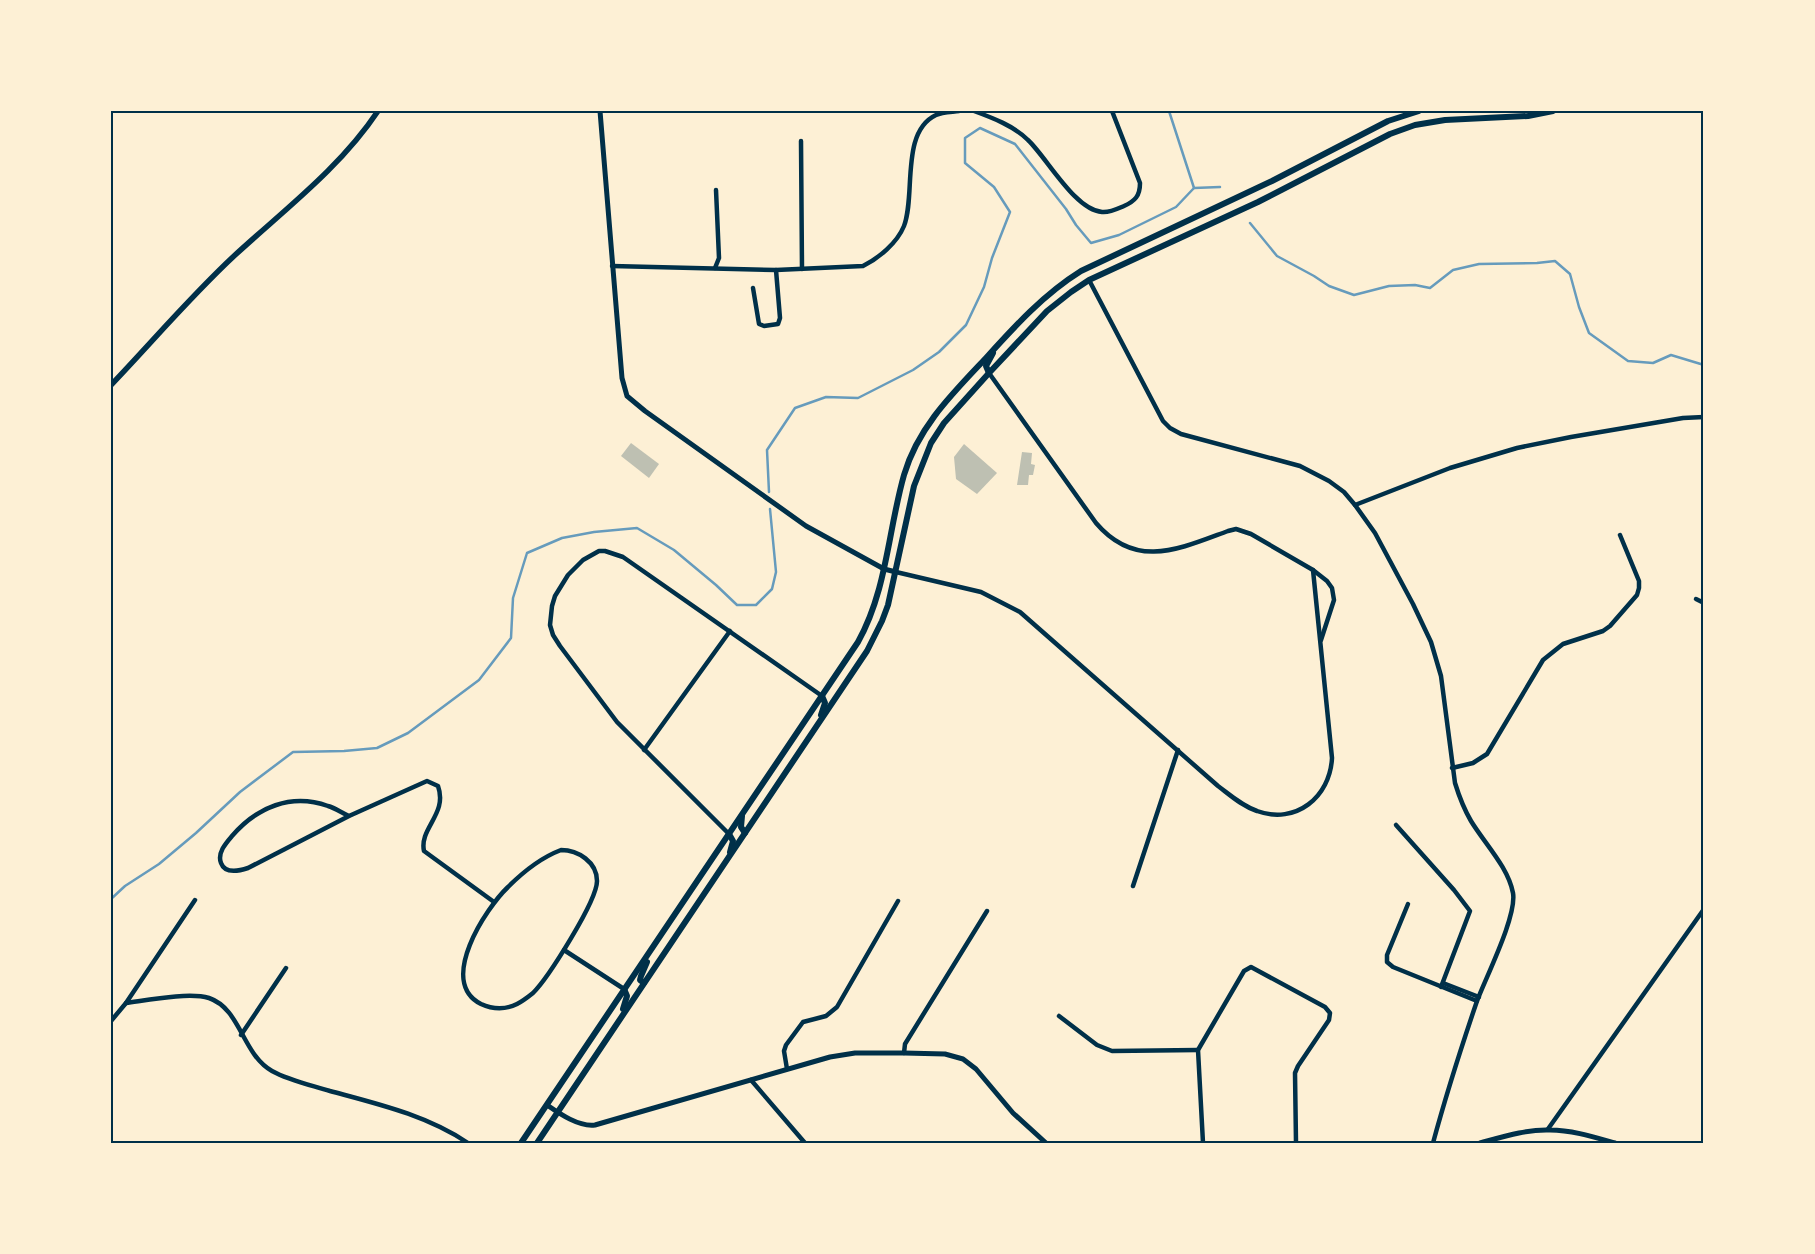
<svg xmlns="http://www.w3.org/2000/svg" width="1815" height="1254" viewBox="0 0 1815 1254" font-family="'Archivo Narrow',sans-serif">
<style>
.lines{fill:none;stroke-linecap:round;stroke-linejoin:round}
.stream{stroke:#669bbc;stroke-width:2.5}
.building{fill:#bec0b2}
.minor{stroke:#003049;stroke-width:4.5}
.tertiary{stroke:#003049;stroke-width:5}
.secondary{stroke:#003049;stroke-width:5.5}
.primary{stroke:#003049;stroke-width:6}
.neatline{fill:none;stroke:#003049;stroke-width:2}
</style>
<rect width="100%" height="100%" fill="#fdf0d5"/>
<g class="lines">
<g class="stream">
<path d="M 1169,111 L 1194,188"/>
<path d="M 1250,223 L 1277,256 L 1314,276 L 1329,286 L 1354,295 L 1389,286 L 1415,285 L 1430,288 L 1453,270 L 1479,264 L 1537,263 L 1555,261 L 1570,274 L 1579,307 L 1589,333 L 1628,361 L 1653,363 L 1671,355 L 1704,365"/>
<path d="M 769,492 L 767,450 L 795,408 L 826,397 L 858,398 L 913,370 L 939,352 L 966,325 L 984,287 L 992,258 L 1010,212 L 994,187 L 965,163 L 965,138 L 980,128 L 1015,144 L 1066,209 L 1076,225 L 1091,243 L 1119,235 L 1176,207 L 1194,188 L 1220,187"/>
<path d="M 111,899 L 125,886 L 159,864 L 196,833 L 240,792 L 293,752 L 344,751 L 377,748 L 408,733 L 479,680 L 511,638 L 513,598 L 527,553 L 562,538 L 594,532 L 637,528 L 674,550 L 716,585 L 737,605 L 756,605 L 772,589 L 776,572 L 770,509"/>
</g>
</g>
<g class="building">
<path d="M 631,443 L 659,464 L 649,478 L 621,456 Z"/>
<path d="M 964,444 L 997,473 L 977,494 L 956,479 L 954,457 Z"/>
<path d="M 1022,452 L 1032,453 L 1031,464 L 1035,465 L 1033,475 L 1029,475 L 1028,485 L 1017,485 Z"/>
</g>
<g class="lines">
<g class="minor">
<path d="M 974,111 C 993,118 1014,126 1028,140 C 1047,158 1075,210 1102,212 C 1109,213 1117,209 1124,206 C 1135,201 1140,196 1140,183 L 1112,111"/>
<path d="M 801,141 L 802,269"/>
<path d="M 612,266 L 776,270 L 863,266 C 879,258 897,243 904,226 C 916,195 900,132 936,115 C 942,112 952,112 959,111"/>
<path d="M 715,268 L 719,258 L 716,190"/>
<path d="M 1089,280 L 1163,421 L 1170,428 L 1181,434 L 1300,466 L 1329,481 L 1344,492 L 1355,505 L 1375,533 L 1413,604 L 1431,642 L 1441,676 L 1455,783 C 1459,796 1464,809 1471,821 C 1485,844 1508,867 1513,893 C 1517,916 1486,977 1477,1001 C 1461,1048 1446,1095 1433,1143"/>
<path d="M 753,288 L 759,324 L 764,326 L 778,324 L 780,318 L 776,270"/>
<path d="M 989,373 L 1096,523 C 1136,570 1179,549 1228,531 L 1236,529 L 1251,534 L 1313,570 L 1327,581 L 1332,588 L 1334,600 L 1321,640"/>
<path d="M 1355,505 L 1450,468 L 1517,448 L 1571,437 L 1683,418 L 1704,417"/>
<path d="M 896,572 L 981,592 L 1020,612 L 1218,786 C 1230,795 1242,806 1257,811 C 1296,825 1330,797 1332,758 L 1313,570"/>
<path d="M 1696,599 L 1704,603"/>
<path d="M 644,750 L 730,631"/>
<path d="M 1452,768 L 1473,763 L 1487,754 L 1543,660 L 1563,644 L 1603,631 L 1610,626 L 1637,595 L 1639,588 L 1639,581 L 1620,535"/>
<path d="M 349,816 C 342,813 335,808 328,806 C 291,793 257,807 232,836 C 226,843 217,853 221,863 C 225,874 239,871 248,868 L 349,816 L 427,781 L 438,786 C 448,814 419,828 424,851 L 494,902"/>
<path d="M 1396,825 L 1454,890 L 1470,911 L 1441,987"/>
<path d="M 729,834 L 617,722 L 560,646 L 553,635 L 550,625 L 552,606 L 555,596 L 568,575 L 583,560 L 599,551 L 605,551 L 623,557 L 822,696"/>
<path d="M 561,850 C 578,850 597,862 597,881 C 597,901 548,978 533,993 C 528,997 523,1001 517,1004 C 505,1010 494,1010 481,1004 C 437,982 486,908 508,887 C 524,871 540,858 561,850 Z"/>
<path d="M 1133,886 L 1178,750"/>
<path d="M 1408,904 L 1387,955 L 1387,962 L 1393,967 L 1477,1001"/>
<path d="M 564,950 L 624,989"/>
<path d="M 1443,983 L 1479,997"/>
<path d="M 126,1003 C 148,1000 189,992 209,998 C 241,1009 242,1054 272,1071 C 290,1081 311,1085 330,1091 C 378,1104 426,1115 468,1143"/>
<path d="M 1059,1016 L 1097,1045 L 1112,1051 L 1198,1050"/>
<path d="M 111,1021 L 126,1003 L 195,900"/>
<path d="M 241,1035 L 286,968"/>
<path d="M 904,1053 L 905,1044 L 987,911"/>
<path d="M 787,1069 L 784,1051 L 786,1045 L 803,1022 L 826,1016 L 837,1007 L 898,901"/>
<path d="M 751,1080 L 805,1143"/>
<path d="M 1548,1129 L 1704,909"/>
<path d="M 1203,1143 L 1198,1050 L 1244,971 L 1251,967 L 1325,1007 L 1330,1013 L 1329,1020 L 1298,1066 L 1295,1073 L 1296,1143"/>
</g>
<g class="tertiary">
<path d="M 600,111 L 622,378 L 627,396 L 645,411 L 806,526 L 884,569 L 896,572"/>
<path d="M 547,1105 C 560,1114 579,1127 595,1125 L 830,1057 L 855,1053 L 904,1053 L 945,1054 L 963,1059 L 976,1069 L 1013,1113 L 1046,1143"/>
<path d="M 1480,1143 C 1502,1137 1527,1129 1550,1130 C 1572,1130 1594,1137 1615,1143"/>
</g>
<path class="secondary" d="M 111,385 C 152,342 191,296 234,256 C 284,210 340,168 378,111"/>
<g class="primary">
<path d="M 989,373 L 986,366 L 993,353"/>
<path d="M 821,715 L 825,703 L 822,696"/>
<path d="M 742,816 L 741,827 L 745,833"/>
<path d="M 729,834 L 733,841 L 730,852"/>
<path d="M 644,983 L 640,980 L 641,976 L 647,962"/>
<path d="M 623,1009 L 627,996 L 624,989"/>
<path d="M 521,1143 L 858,642 C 887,590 888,531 904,475 C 918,427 953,393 986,358 C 1015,326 1044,294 1081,271 L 1272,181 L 1388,121 L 1419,111"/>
<path d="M 537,1143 L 867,651 L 882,621 L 888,605 L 914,486 L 931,443 L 944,423 L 989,373 L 1047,311 L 1071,292 L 1089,280 L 1258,202 L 1390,134 L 1415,125 L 1445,120 L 1528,116 L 1553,111"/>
</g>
</g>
<rect width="1815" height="1254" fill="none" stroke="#fdf0d5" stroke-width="225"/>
<rect x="112" y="112" width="1590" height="1030" class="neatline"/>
</svg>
